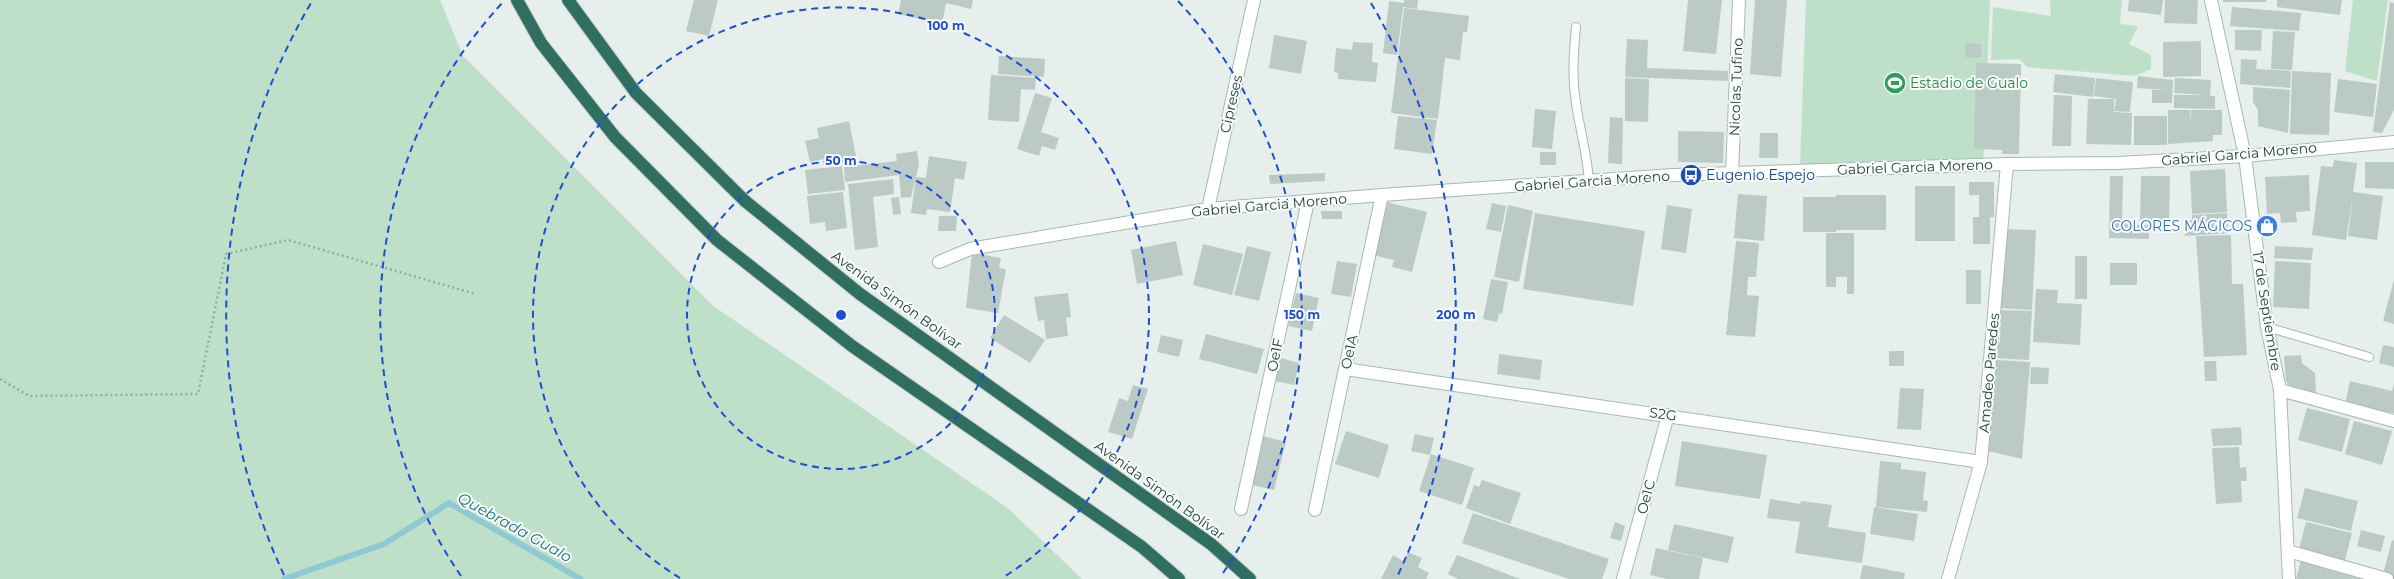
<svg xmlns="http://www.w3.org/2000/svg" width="2394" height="579" viewBox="0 0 2394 579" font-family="Montserrat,sans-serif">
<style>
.green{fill:#bfe0c8}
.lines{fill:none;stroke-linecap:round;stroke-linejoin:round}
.stream{stroke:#8ec9d4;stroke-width:6}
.building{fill:#bbcac4}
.lane-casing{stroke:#a8b8b2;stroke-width:10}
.street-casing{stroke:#a8b8b2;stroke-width:14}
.secondary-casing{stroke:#a4bbb3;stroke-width:14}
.highway-casing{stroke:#c2cac8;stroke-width:14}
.path{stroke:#86b3a5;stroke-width:2.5;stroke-dasharray:2 3;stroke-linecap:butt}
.lane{stroke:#fff;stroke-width:8}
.street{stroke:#fff;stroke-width:12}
.secondary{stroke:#fff;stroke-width:12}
.highway{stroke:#2f6f62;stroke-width:12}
.ring{fill:none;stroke:#1d4ed8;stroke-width:2;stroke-dasharray:7 5}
.labels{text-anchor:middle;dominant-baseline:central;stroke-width:4;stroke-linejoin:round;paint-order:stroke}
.leisure-label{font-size:14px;fill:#27864d;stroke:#f7fbf9;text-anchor:start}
.street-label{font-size:14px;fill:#24423a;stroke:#f7fbf9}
.transit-label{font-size:14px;fill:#164399;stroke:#f7fbf9;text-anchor:start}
.shop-label{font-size:14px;fill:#366cbe;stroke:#f7fbf9;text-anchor:end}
.water-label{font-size:15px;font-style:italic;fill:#1c6f80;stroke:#f7fbf9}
.centre{fill:#1d4ed8;stroke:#f7fbf9;stroke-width:2}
.ring-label{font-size:12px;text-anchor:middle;font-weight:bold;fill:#1d4ed8;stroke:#f7fbf9;stroke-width:4;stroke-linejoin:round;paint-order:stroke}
</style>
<rect width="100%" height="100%" fill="#e6efeb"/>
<g class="green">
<path d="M 0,0 L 440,0 L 463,56 L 712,305 L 1009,509 L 1082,579 L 0,579 Z"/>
<path d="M 1806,0 L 1990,0 L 1983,167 L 1800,166 Z"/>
<path d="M 2050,0 L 2122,0 L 2120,24 L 2138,26 L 2129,44 L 2151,55 L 2151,69 L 2135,76 L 2027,67 L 2020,59 L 1991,60 L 1993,7 L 2051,16 Z"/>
<path d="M 2353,0 L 2388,0 L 2377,81 L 2345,71 Z"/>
</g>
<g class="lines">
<path class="stream" d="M 284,579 L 384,544 L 449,503 L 581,579"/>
</g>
<g class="building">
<path d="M 694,0 L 718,0 L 709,36 L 686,31 Z"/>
<path d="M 901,0 L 973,0 L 971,9 L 946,3 L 942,24 L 898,14 Z"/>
<path d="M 1404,0 L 1418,0 L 1417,9 L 1403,7 L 1397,55 L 1383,53 L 1389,1 L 1404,3 Z"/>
<path d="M 1688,0 L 1722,0 L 1716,54 L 1683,51 Z"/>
<path d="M 1755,0 L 1787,0 L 1781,77 L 1750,74 Z"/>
<path d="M 2129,0 L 2163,0 L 2161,15 L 2128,11 Z"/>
<path d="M 2165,0 L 2198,0 L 2197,24 L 2164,23 Z"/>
<rect x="2223" y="0" width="43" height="2"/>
<path d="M 2277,0 L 2342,0 L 2340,15 L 2277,7 Z"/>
<path d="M 2390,2 L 2394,3 L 2394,110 L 2382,133 L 2373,132 Z"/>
<path d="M 2232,7 L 2301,13 L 2299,31 L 2230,26 Z"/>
<path d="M 1404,8 L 1469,16 L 1467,32 L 1463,32 L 1460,60 L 1445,58 L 1438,119 L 1391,113 Z"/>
<path d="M 2235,30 L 2262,30 L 2261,51 L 2235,50 Z"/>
<path d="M 2273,31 L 2295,32 L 2292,70 L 2271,69 Z"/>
<path d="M 1274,35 L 1307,41 L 1301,74 L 1269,68 Z"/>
<path d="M 1627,39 L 1648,40 L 1647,68 L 1728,71 L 1728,81 L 1625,77 Z"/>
<path d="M 2201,41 L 2201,76 L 2163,77 L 2163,42 Z"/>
<path d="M 1353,42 L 1373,43 L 1372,62 L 1378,63 L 1376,82 L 1338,79 L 1338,73 L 1334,72 L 1336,48 L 1352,50 Z"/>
<path d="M 1965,43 L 1981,44 L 1981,58 L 1965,57 Z"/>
<path d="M 999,56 L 1045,59 L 1044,77 L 998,74 Z"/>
<path d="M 2241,59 L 2257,60 L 2256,69 L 2291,71 L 2290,88 L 2240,84 Z"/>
<path d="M 1976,63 L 2021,64 L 2019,154 L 2002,154 L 2002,150 L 1974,149 Z"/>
<path d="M 2292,71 L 2331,73 L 2329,135 L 2290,134 Z"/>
<path d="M 2055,74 L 2095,78 L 2093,97 L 2053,92 Z"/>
<path d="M 991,75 L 1036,78 L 1035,90 L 1021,89 L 1019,122 L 988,120 Z"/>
<path d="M 2138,76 L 2173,80 L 2172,103 L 2152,103 L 2152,90 L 2168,90 L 2137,88 Z"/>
<path d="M 1625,78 L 1649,79 L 1648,122 L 1625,121 Z"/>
<path d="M 2096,78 L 2133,82 L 2130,112 L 2114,111 L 2116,99 L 2094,96 Z"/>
<path d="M 2175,78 L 2211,80 L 2210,96 L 2215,96 L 2215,109 L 2174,108 L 2174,95 L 2206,95 L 2174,93 Z"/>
<path d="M 2338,79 L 2377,84 L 2373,117 L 2334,112 Z"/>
<path d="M 2253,87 L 2290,90 L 2288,133 L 2258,126 L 2258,110 L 2253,102 Z"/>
<path d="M 1035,93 L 1052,98 L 1041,132 L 1059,138 L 1055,150 L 1042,146 L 1039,156 L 1017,149 Z"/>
<path d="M 2054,95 L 2072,96 L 2071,146 L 2052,146 Z"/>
<path d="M 2088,99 L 2114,99 L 2114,112 L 2132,113 L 2131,145 L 2086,144 Z"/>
<path d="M 1535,109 L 1556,111 L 1552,149 L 1532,147 Z"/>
<path d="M 2168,110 L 2190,110 L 2190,122 L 2191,110 L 2222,110 L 2222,135 L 2213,135 L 2213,141 L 2168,144 Z"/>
<path d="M 1398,116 L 1437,120 L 1432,154 L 1394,149 Z"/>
<rect x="2134" y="116" width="33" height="29"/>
<path d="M 1610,117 L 1623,118 L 1622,164 L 1608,163 Z"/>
<path d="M 849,121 L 856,156 L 825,163 L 824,159 L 810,162 L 805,141 L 819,138 L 817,128 Z"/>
<path d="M 1678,131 L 1724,132 L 1723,163 L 1678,162 Z"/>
<path d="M 1760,133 L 1778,133 L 1778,158 L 1759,158 Z"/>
<path d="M 917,151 L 919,165 L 911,197 L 901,198 L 899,175 L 845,182 L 844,167 L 897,161 L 896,154 Z"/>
<rect x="1540" y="152" width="16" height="13"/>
<path d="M 929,156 L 967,162 L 964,180 L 955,178 L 950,212 L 927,209 L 926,215 L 911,213 L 916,177 L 926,178 Z"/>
<path d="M 2334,160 L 2357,163 L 2353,192 L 2383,196 L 2377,240 L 2348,236 L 2353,195 L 2346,240 L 2312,235 L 2321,166 L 2333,167 Z"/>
<path d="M 2365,162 L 2394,162 L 2394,189 L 2365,188 Z"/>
<path d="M 842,166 L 845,190 L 808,194 L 805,170 Z"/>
<path d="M 2225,169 L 2227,212 L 2192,214 L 2190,171 Z"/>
<path d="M 1325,173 L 1325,181 L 1270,184 L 1269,175 Z"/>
<path d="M 2309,175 L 2310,211 L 2296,212 L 2297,222 L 2281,223 L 2280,213 L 2267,214 L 2265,177 Z"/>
<path d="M 2110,176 L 2123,176 L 2122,224 L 2149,225 L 2149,239 L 2109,238 Z"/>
<path d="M 2141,176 L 2170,176 L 2169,223 L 2140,222 Z"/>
<path d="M 893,179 L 894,194 L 873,197 L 878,247 L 855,250 L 848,184 Z"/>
<path d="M 1969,182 L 1994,182 L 1994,217 L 1990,217 L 1990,244 L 1973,244 L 1973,217 L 1979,217 L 1979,195 L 1969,195 Z"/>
<rect x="1915" y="186" width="40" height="55"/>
<path d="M 843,192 L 847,228 L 826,231 L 825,222 L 810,224 L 807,196 Z"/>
<path d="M 1738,194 L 1767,196 L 1764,241 L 1734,238 Z"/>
<rect x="1836" y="195" width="50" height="35"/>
<path d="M 899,197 L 901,214 L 893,215 L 891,198 Z"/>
<rect x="1803" y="197" width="33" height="35"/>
<path d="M 1386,202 L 1427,212 L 1412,272 L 1392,267 L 1394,260 L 1373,255 Z"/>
<path d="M 1492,203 L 1506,206 L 1501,232 L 1486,229 Z"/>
<path d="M 1508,205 L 1533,211 L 1519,282 L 1494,277 Z"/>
<path d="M 1667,205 L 1692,209 L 1686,253 L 1661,249 Z"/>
<path d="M 1321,211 L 1342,211 L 1342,219 L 1322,219 Z"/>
<path d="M 1535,213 L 1645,231 L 1633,306 L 1523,289 Z"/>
<path d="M 2227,213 L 2228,233 L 2185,236 L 2184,221 L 2192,220 L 2192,215 Z"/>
<path d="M 939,216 L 957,216 L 956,231 L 938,231 Z"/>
<path d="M 2003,229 L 2036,230 L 2032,310 L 2000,308 Z"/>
<path d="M 1826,233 L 1854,233 L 1854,294 L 1847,294 L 1847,277 L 1836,277 L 1836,287 L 1826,287 Z"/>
<path d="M 2231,235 L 2232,284 L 2243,284 L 2247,355 L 2204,357 L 2196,236 Z"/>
<path d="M 1176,241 L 1183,275 L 1137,284 L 1131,250 Z"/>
<path d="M 1736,241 L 1759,243 L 1756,277 L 1748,277 L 1747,295 L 1759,296 L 1755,337 L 1726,335 Z"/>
<path d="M 1203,244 L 1243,254 L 1232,295 L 1193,285 Z"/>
<path d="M 1247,246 L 1271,252 L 1259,301 L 1234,295 Z"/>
<path d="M 2275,246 L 2313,248 L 2312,260 L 2274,258 Z"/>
<path d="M 972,253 L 1001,258 L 999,268 L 1006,269 L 998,313 L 966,308 Z"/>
<rect x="2075" y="256" width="12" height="43"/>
<path d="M 1337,261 L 1357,264 L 1351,297 L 1331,294 Z"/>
<path d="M 2275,261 L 2311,263 L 2309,309 L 2273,307 Z"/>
<rect x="2110" y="263" width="27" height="22"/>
<rect x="1966" y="270" width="15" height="34"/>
<path d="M 1491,279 L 1508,282 L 1502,314 L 1499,313 L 1497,322 L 1483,319 Z"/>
<path d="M 2394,279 L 2394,324 L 2383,321 Z"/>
<path d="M 2036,289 L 2058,290 L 2057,303 L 2082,304 L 2080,345 L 2033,342 Z"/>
<path d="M 1068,293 L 1071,317 L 1066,318 L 1068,336 L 1046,339 L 1044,320 L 1038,321 L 1034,297 Z"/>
<path d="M 1296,293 L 1319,298 L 1312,331 L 1288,326 Z"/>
<path d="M 2001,310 L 2032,311 L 2029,360 L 1994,358 L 1995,342 L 2000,342 Z"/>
<path d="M 1004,315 L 1045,340 L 1030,363 L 990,338 Z"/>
<path d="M 1206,334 L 1264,349 L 1257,374 L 1199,359 Z"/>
<path d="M 1161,335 L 1183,340 L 1179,357 L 1157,352 Z"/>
<path d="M 2383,345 L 2394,347 L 2394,367 L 2379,363 Z"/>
<rect x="1889" y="351" width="15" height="15"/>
<path d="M 1499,354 L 1542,360 L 1540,380 L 1497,374 Z"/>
<path d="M 2301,355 L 2302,363 L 2315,373 L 2316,394 L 2292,390 L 2286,381 L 2284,356 Z"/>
<path d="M 1281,358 L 1299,363 L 1294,385 L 1275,381 Z"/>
<path d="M 1996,360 L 2030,362 L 2022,459 L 1984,450 L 1988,386 L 1995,386 Z"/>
<path d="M 2204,361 L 2216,361 L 2217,381 L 2205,381 Z"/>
<path d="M 2031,367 L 2049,368 L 2048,384 L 2030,384 Z"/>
<path d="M 2350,381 L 2392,391 L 2394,383 L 2394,413 L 2386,412 L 2386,414 L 2345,404 Z"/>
<path d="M 1133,385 L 1148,389 L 1132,439 L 1108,432 L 1119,398 L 1128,401 Z"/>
<path d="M 1900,388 L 1924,389 L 1921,430 L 1897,429 Z"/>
<path d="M 2307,408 L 2350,419 L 2342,452 L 2298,440 Z"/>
<path d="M 2354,421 L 2392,431 L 2382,465 L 2345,454 Z"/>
<path d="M 2241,427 L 2242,445 L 2213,446 L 2211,429 Z"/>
<path d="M 1346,431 L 1389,445 L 1379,478 L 1335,464 Z"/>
<path d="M 1415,434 L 1434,438 L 1430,455 L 1411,451 Z"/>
<path d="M 1263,436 L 1286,442 L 1274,490 L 1251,485 Z"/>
<path d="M 1682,441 L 1767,455 L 1760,499 L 1675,486 Z"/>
<path d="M 2239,447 L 2240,468 L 2246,467 L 2247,481 L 2241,481 L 2242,502 L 2216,504 L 2212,448 Z"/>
<path d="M 1431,454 L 1474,468 L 1462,505 L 1419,491 Z"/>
<path d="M 1880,461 L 1901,463 L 1901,469 L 1926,472 L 1923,500 L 1928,501 L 1927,512 L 1876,507 Z"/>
<path d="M 1482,480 L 1521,493 L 1510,524 L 1466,508 L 1474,485 L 1479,487 Z"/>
<path d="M 2305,488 L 2358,501 L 2351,531 L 2297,518 Z"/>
<path d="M 1770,499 L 1800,504 L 1801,501 L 1832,505 L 1828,527 L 1866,533 L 1862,563 L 1795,553 L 1800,522 L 1767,518 Z"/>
<path d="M 1874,507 L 1918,514 L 1914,541 L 1870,534 Z"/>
<path d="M 1473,513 L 1609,559 L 1602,579 L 1569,579 L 1462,543 Z"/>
<path d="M 1615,522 L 1625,526 L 1621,541 L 1610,538 Z"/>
<path d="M 2306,522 L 2352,533 L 2344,564 L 2298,553 Z"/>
<path d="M 1674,524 L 1734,537 L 1728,563 L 1668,550 Z"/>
<path d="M 2361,530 L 2385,536 L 2381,552 L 2357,546 Z"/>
<path d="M 2392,540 L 2394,541 L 2394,577 L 2383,574 Z"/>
<path d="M 1656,548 L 1703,558 L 1699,579 L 1667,579 L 1650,575 Z"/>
<path d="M 1408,552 L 1422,558 L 1418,567 L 1429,573 L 1426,579 L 1381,579 L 1393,555 L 1403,561 Z"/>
<path d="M 1457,555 L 1520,579 L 1458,579 L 1448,574 Z"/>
<path d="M 2301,560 L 2326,566 L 2325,569 L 2362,579 L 2296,579 Z"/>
<path d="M 1863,565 L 1905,573 L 1904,579 L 1860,579 Z"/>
</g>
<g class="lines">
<g class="lane-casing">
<g id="lane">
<path d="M 1576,27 C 1574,50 1572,72 1575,95 C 1578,124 1587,151 1589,181"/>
<path d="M 2267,327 L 2369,357"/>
</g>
</g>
<g class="street-casing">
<g id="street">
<path d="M 1732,173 L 1739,0"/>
<path d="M 1208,209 L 1254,0"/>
<path d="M 939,262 L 970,249 L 1208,209 L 1382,195 L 1673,175 L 2007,164 L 2118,163 L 2245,156"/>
<path d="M 1345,369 L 1981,462"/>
<path d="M 2280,390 L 2394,421"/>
<path d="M 1241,509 L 1308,201"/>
<path d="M 1315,510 L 1382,195"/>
<path d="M 2288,551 L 2387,579"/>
<path d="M 1623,579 L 1668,415"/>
<path d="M 1948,579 L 1981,462 L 2007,164"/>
</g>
</g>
<g class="secondary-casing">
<g id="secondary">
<path d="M 2211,0 L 2245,156 L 2267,327 L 2280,390 L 2289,579"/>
<path d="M 2245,156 L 2394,142"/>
</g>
</g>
<g class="highway-casing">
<g id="highway">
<path d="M 517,0 L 541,43 L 615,137 L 717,240 L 852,346 L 1142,547 L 1179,579"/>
<path d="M 568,0 L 636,93 L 745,201 L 860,294 L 1211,544 L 1250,579"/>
</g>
</g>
<path class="path" d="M 0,379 L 29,396 L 198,394 L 226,254 L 288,240 L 476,294"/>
<use href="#lane" class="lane"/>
<use href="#street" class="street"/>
<use href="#secondary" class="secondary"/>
<use href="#highway" class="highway"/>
</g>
<g class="ring">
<circle cx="841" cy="315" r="154"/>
<path d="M680 578A308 308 0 1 1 1002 578"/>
<path d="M461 576A461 461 0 0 1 504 1M1178 1A461 461 0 0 1 1221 576"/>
<path d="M284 575A615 615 0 0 1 311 3M1371 3A615 615 0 0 1 1398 575"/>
</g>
<defs>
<g id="stadium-disc" transform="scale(1.15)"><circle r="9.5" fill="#2e9e5b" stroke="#f7fbf9"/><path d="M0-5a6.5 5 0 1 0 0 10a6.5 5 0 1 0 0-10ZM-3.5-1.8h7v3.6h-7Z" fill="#fff"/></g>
<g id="bus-disc" transform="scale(1.15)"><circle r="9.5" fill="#1a4fb4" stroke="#f7fbf9"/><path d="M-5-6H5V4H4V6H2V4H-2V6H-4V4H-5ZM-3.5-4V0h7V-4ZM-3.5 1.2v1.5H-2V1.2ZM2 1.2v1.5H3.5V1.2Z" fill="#fff"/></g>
<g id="shop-disc" transform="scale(1.15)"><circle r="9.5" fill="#3f7fe0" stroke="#f7fbf9"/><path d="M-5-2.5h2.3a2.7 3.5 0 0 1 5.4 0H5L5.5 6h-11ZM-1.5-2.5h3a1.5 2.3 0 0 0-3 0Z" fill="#fff"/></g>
</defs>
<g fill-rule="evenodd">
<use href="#stadium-disc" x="1895" y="83"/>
<use href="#bus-disc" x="1691" y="175"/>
<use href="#shop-disc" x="2267" y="226"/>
</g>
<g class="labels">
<g class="leisure-label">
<text x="1910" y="83">Estadio de Gualo</text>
</g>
<g class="street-label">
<text transform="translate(1736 87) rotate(-88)">Nicolas Tufino</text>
<text transform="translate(1231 104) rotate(-77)">Cipreses</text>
<text transform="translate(2239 154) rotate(-5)">Gabriel Garcia Moreno</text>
<text transform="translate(1915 167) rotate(-2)">Gabriel Garcia Moreno</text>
<text transform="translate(1592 181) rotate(-4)">Gabriel Garcia Moreno</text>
<text transform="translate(1269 205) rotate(-5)">Gabriel Garcia Moreno</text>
<text transform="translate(897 300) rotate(36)">Avenida Simón Bolívar</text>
<text transform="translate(2267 311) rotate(81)">17 de Septiembre</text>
<text transform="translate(1349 352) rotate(-78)">Oe1A</text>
<text transform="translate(1275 355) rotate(-78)">Oe1F</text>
<text transform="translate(1989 373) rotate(-85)">Amadeo Paredes</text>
<text transform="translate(1663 414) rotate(8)">S2G</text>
<text transform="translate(1160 490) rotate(36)">Avenida Simón Bolívar</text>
<text transform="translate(1646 497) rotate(-75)">Oe1C</text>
</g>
<g class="transit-label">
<text x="1706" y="175">Eugenio Espejo</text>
</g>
<g class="shop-label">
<text x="2252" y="226">COLORES MÁGICOS</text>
</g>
<g class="water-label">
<text transform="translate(515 527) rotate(29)">Quebrada Gualo</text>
</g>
</g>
<circle cx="841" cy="315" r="6" class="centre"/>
<g class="ring-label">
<text x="946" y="30">100 m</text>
<text x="841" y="165">50 m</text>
<text x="1302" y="319">150 m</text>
<text x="1456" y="319">200 m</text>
</g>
</svg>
